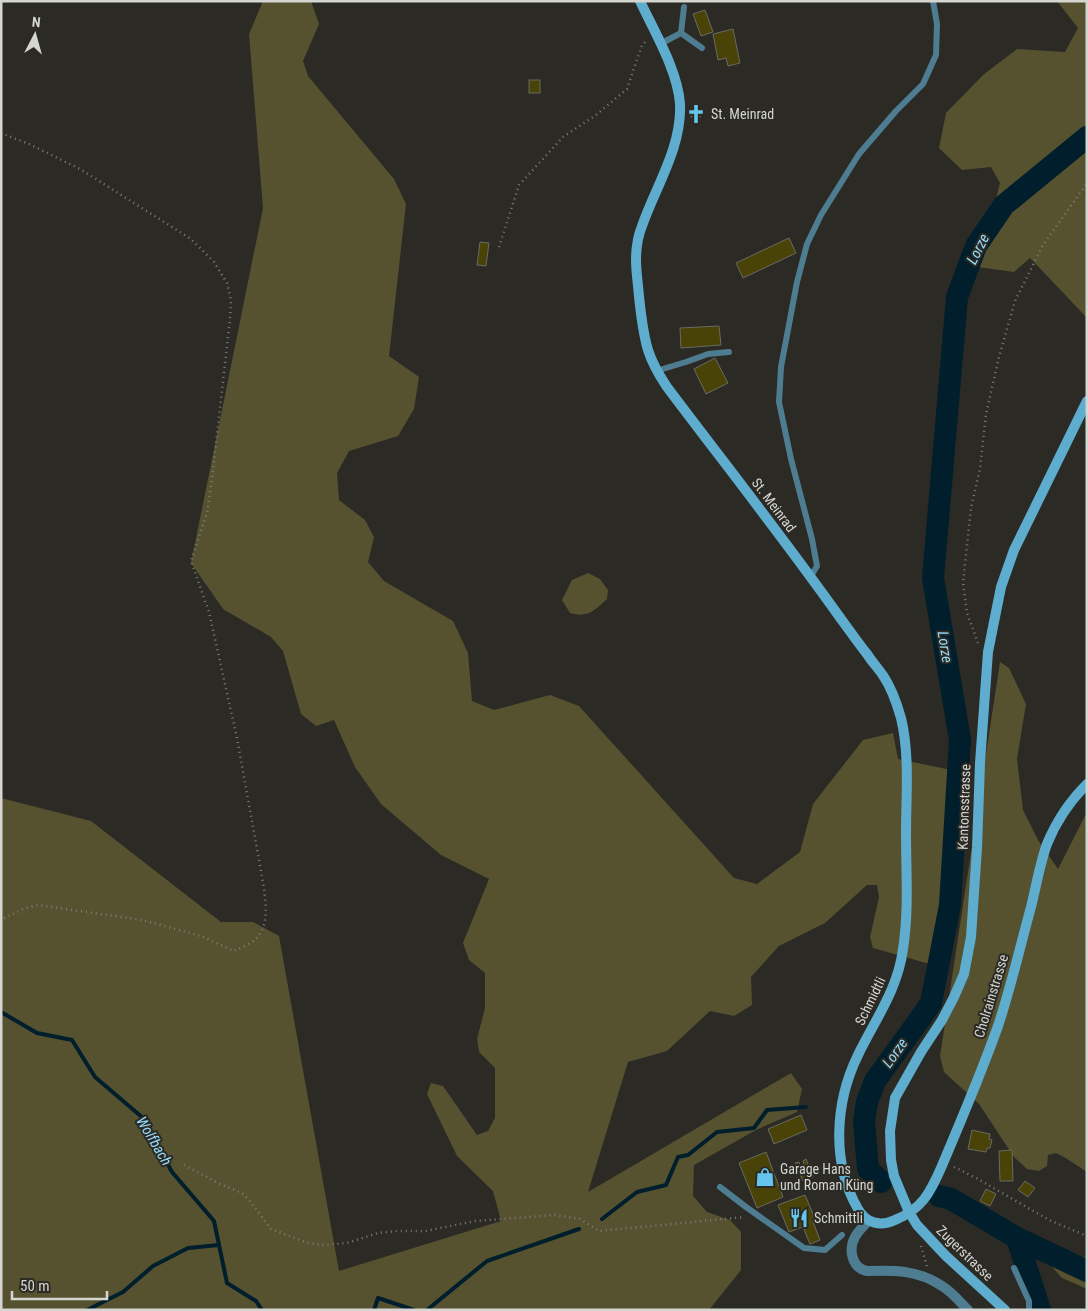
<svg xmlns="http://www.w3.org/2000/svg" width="1088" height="1311" viewBox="0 0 1088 1311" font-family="'Roboto Condensed',sans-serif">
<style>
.green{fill:#565230}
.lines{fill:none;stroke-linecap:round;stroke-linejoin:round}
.stream{stroke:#001e2b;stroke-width:4}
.river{stroke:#001e2b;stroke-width:22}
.building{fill:#494307;stroke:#6a6a63}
.path{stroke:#7e7d79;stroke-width:2.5;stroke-dasharray:1 4;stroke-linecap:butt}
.lane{stroke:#4e7d92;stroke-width:6}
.street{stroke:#4e7d92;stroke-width:10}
.secondary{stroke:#5eacce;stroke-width:10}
.labels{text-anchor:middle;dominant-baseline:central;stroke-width:4;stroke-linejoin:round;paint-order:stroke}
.poi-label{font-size:14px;fill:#d5d5d1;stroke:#2b2a25;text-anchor:start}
.street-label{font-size:14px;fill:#d5d5d1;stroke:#2b2a25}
.water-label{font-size:15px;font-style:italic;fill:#94dcfb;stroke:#2b2a25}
</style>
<rect width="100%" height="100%" fill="#2b2a25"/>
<g class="green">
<path d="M 263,1 L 311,1 L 319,24 L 303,61 L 308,76 L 394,179 L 406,204 L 389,356 L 419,377 L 414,409 L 398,436 L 349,451 L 337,473 L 339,500 L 365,520 L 374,537 L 368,562 L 384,581 L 453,621 L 468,653 L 472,701 L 494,710 L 550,695 L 579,706 L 734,878 L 757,884 L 800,852 L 813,804 L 863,740 L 893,733 L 898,759 L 956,771 L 937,966 L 873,948 L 870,937 L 879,897 L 877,885 L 867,885 L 825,923 L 779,946 L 751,977 L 752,1005 L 734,1016 L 710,1011 L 667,1051 L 628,1062 L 588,1192 L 791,1073 L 802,1089 L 797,1112 L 756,1130 L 694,1165 L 693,1196 L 707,1212 L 730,1220 L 741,1232 L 741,1270 L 709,1310 L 1,1310 L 1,798 L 91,821 L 221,922 L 253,922 L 279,936 L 339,1271 L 501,1221 L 493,1191 L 457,1156 L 427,1094 L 431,1083 L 443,1086 L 477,1135 L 488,1131 L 495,1118 L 495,1068 L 479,1052 L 477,1039 L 485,1008 L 485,973 L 469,960 L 463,943 L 489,879 L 441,855 L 381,804 L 355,767 L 334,720 L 316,726 L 301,714 L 283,651 L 271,637 L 223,609 L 191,563 L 263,208 L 249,34 Z"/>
<path d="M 1057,1 L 1087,1 L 1087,318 L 1034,262 L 1030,258 L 1014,272 L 978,267 L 991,240 L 994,207 L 1000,183 L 991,167 L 962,170 L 939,148 L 946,113 L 983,75 L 1017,49 L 1065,52 L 1078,28 Z"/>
<path d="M 588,573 L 600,579 L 608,590 L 607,599 C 594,611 588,618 570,613 L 562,600 L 572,580 Z"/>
<path d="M 1000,662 L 1009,668 L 1026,704 L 1017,759 L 1023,810 L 1038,840 L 1058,869 L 1087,812 L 1087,1172 L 1064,1157 L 1056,1153 L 1048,1155 L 1047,1166 L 1039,1171 L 1027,1169 L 1014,1157 L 979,1104 L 944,1072 L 940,1056 Z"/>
<path d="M 1021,1232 L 1087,1258 L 1087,1289 L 1062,1278 Z"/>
</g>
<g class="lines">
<g class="stream">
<path d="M 1,1012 L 37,1033 L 72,1040 L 95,1077 L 143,1118 L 172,1172 L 214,1221 L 227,1283 L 256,1301 L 262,1310"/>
<path d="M 602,1219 L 637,1192 L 666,1185 L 678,1157 L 688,1155 L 717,1132 L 754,1128 L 767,1110 L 806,1107"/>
<path d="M 87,1310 L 123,1292 L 153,1266 L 188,1248 L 219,1245"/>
<path d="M 374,1310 L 378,1298 L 414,1310"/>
<path d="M 427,1310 L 487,1261 L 579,1229"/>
</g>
<g class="river">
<path d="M 881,1182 L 868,1169 L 864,1121 L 867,1102 L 875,1081 L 917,1023 L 931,1003 L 950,905 L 960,740 L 933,578 L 957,297 L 976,246 L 1004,205 L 1087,137"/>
<path d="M 939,1196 L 951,1199 L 1017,1238 L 1087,1271"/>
<path d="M 1017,1238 L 1040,1310"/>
</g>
</g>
<g class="building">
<path d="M 705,10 L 713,32 L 701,36 L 693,14 Z"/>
<path d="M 733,29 L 740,63 L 728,66 L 726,58 L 718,60 L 713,34 Z"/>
<rect x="529" y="80" width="11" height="13"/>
<path d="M 692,109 L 701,110 L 700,118 L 691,117 Z"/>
<path d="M 789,238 L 796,253 L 743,278 L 736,263 Z"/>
<path d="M 480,242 L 489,243 L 486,266 L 477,265 Z"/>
<path d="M 719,326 L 721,345 L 681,348 L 680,328 Z"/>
<path d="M 715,358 L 728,383 L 706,394 L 694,369 Z"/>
<path d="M 801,1115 L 807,1130 L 774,1144 L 768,1129 Z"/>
<path d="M 972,1130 L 990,1134 L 989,1139 L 992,1140 L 990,1148 L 987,1148 L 986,1152 L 968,1149 Z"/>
<path d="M 1012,1150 L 1013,1181 L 1000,1181 L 999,1151 Z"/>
<path d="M 766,1152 L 783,1197 L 757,1208 L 739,1163 Z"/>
<path d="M 806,1159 L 813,1177 L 803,1181 L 795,1163 L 799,1162 L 800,1166 L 804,1164 L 803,1161 Z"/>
<path d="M 1025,1181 L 1035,1188 L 1028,1197 L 1018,1190 Z"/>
<path d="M 986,1189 L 996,1194 L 990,1206 L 980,1201 Z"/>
<path d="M 805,1195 L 816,1221 L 813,1222 L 820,1240 L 810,1244 L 803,1227 L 789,1232 L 778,1205 Z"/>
</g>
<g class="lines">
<g class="path">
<path d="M 1,133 L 29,144 L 80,169 L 191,239 L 214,262 L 227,283 L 231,300 L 230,319 L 212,479 L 207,513 L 191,561 L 209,612 L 237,738 L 264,888 C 266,907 269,926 255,940 C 249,945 240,948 234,951 L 201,936 L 142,920 L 38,905 L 23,909 L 1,920"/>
<path d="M 499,247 L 519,185 L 563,137 L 596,115 L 627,89 L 642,45 L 647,40"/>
<path d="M 978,643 L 967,613 L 963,583 L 971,508 L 980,469 L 986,414 L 999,357 L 1015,301 L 1043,245 L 1087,183"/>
<path d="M 184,1165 L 220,1184 L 242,1193 L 249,1200 L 271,1229 L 308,1243 L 321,1245 L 347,1243 L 378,1233 L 397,1231 L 426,1231 L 475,1221 L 555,1215 L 580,1219 L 599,1231 L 745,1217"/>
<path d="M 954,1167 L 976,1178 L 1051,1221 L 1087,1236"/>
<path d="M 921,1246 L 927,1267"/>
</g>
<g class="lane">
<path d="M 681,33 L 684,7"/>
<path d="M 660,44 L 681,33 L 702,48"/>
<path d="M 656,371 L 686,362 L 708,354 L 729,352"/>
<path d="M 811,576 L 817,566 L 812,539 L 791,459 L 779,402 L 781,367 L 797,282 L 807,244 L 821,215 L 859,154 L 896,111 L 923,84 L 936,55 L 937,24 L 933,1"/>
<path d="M 720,1187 L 746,1207 L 804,1248 L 825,1250 L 842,1235"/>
<path d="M 1014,1268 L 1029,1301 L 1029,1310"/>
</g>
<path class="street" d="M 868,1221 C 864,1226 858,1231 855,1237 C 848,1250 852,1268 867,1271 C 895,1270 918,1270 942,1286 C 952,1292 960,1302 968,1310"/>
<g class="secondary">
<path d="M 640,1 C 654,31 678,71 680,104 C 682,147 656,186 642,226 C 638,236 636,249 636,260 C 636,268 637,277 638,286 C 640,307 642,330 648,350 C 652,363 659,375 667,387 C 725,464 785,540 841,619 C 850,631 858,643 867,654 C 872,662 879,669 884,677 C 892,689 897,704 901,718 C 910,755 906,796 906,833 C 906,872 909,911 903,949 C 898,989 875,1020 858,1055 C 835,1102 831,1163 858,1209 C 866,1223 880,1227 895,1220 C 922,1209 930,1193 941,1168 C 961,1121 981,1074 998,1026 C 1011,987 1020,947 1031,907 C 1036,887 1040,863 1047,844 C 1056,822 1070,801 1087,784"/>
<path d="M 1005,1310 L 946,1256 L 917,1225 L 909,1212 L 894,1176 L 891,1160 L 890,1131 L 895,1098 L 921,1052 L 942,1020 L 954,997 L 964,974 L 971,937 L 977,848 L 980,763 L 988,652 L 1001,587 L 1014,550 L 1087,401"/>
</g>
</g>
<defs>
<g id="church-bare" transform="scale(1.5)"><path d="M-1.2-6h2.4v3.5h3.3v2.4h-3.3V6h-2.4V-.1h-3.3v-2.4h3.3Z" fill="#64c5ee" stroke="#2b2a25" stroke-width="2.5" paint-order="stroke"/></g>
<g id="shop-bare" transform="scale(1.5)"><path d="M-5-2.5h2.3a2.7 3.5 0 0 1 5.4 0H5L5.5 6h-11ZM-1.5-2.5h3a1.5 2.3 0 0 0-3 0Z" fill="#64c5ee" stroke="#2b2a25" stroke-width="2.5" paint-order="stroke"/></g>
<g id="restaurant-bare" transform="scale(1.5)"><path d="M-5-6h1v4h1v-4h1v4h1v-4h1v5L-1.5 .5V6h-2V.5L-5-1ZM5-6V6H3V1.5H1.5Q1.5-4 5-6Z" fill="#64c5ee" stroke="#2b2a25" stroke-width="2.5" paint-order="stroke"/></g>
</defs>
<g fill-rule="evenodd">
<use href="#church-bare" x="696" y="114"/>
<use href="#shop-bare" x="765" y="1177"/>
<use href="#restaurant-bare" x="799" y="1218"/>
</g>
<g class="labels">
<g class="poi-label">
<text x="711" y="114">St. Meinrad</text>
<text x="780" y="1169">Garage Hans<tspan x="780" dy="16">und Roman Küng</tspan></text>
<text x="814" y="1218">Schmittli</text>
</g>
<g class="street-label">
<text transform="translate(774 505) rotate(53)">St. Meinrad</text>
<text transform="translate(964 807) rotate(-88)">Kantonsstrasse</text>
<text transform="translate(991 996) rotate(-73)">Cholrainstrasse</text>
<text transform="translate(870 1001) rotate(-64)">Schmidtli</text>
<text transform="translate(965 1253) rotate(44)">Zugerstrasse</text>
</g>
<g class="water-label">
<text transform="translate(978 249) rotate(-63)">Lorze</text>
<text transform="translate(945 647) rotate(81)">Lorze</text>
<text transform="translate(895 1053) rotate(-55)">Lorze</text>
<text transform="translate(154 1141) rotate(59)">Wolfbach</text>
</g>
</g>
<rect width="1088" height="1311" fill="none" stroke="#d5d5d1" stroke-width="5"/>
<g transform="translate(35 35) rotate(6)" stroke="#2b2a25" stroke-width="4" paint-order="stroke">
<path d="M0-4L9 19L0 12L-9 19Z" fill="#d5d5d1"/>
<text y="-8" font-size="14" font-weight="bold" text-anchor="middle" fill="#d5d5d1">N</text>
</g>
<path d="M12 1291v8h95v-8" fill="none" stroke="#d5d5d1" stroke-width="2.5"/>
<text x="20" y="1291" font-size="15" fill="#d5d5d1" stroke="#2b2a25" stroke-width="4" paint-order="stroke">50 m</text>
</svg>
